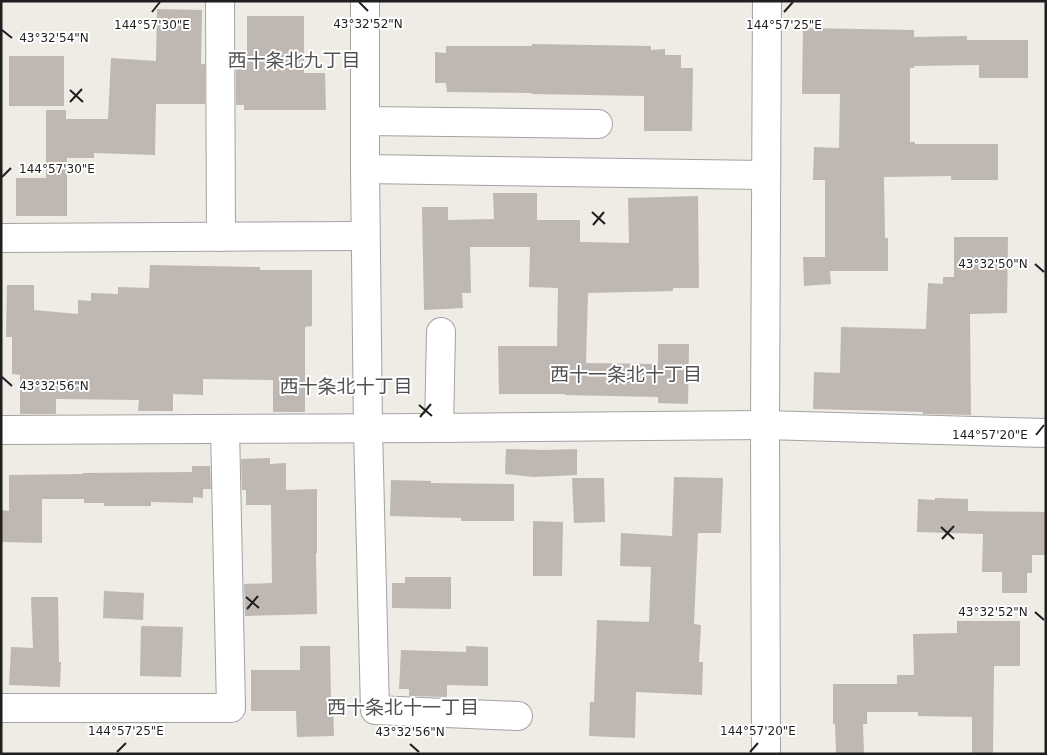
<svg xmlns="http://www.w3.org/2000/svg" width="1047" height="755" viewBox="0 0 1047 755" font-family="'DejaVu Sans','Noto Sans JP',sans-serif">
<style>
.building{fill:#bfb7b2}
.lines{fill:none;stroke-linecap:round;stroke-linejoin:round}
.minor-casing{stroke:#a3a3a3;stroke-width:30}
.minor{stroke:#fff;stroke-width:28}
.ticks{fill:none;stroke:#1f1f1f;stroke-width:2}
.labels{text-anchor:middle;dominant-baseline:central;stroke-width:4;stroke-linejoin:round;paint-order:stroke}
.neighbourhood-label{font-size:19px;fill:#525252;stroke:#fff}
.ticks-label{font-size:12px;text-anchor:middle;fill:#1f1f1f;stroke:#fff;stroke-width:4;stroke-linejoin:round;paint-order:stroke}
</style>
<rect width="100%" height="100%" fill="#efebe5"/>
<g class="building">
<path d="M 157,9 L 202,10 L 201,64 L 205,64 L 205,104 L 156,104 L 155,155 L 94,153 L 94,158 L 67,158 L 67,216 L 16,216 L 16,178 L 46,178 L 46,110 L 66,110 L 66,119 L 108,119 L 111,58 L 156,61 Z"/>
<path d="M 247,16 L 304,16 L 304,73 L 325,73 L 326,110 L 244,110 L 244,105 L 236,105 L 236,64 L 247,64 Z"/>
<path d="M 803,28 L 914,30 L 914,37 L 967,36 L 967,40 L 1028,40 L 1028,78 L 979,78 L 979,65 L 914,66 L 914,68 L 910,68 L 910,142 L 915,142 L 915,144 L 998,144 L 998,180 L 951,180 L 951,176 L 884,177 L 885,238 L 888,238 L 888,271 L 830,271 L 831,284 L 804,286 L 803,257 L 825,257 L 825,180 L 813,180 L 814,147 L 839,148 L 840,94 L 802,94 Z"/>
<path d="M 532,44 L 651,46 L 651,50 L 665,49 L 665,55 L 681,55 L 681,68 L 693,68 L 692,131 L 644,131 L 644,96 L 532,94 L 532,93 L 447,92 L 446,83 L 435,83 L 435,52 L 446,53 L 446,46 L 532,46 Z"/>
<rect x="9" y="56" width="55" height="50"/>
<path d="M 493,193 L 537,193 L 537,220 L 580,220 L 580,242 L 629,243 L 628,198 L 698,196 L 699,288 L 673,288 L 673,291 L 588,293 L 586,363 L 658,364 L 658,344 L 689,344 L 688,404 L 658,403 L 658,397 L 565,395 L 565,394 L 499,394 L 498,346 L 557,346 L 558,288 L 529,287 L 530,247 L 470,247 L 471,293 L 462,293 L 463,308 L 424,310 L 422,207 L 448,207 L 448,220 L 494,219 Z"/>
<path d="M 954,237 L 1008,237 L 1007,313 L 970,314 L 971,415 L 923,414 L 923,412 L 813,409 L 814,372 L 840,373 L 841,327 L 926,329 L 928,283 L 943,284 L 943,277 L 954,277 Z"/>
<path d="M 150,265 L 260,267 L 260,270 L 312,270 L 312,326 L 305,327 L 305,412 L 273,412 L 273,380 L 203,379 L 203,395 L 173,394 L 173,411 L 138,411 L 139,400 L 56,399 L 56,414 L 20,414 L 20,375 L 12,374 L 12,337 L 6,337 L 7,285 L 34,285 L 34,310 L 78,314 L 78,300 L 91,301 L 91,293 L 118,294 L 118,287 L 149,288 Z"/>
<path d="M 506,449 L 544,450 L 577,449 L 577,475 L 533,477 L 505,474 Z"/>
<path d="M 270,458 L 270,464 L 286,463 L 286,490 L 317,489 L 317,553 L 316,553 L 317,614 L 245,616 L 244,584 L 272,583 L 271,505 L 246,505 L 246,490 L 242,490 L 241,459 Z"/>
<path d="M 192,466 L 210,466 L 211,489 L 203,489 L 203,498 L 193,497 L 193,503 L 151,502 L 151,506 L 104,506 L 104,503 L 84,503 L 84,499 L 42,499 L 42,543 L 2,542 L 2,510 L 9,511 L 9,475 L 83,474 L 83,473 L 192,472 Z"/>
<path d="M 674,477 L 723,478 L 721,533 L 698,533 L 694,624 L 701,625 L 699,662 L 703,662 L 702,695 L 636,692 L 635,738 L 589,736 L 590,702 L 594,702 L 597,620 L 649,622 L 651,567 L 620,566 L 621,533 L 672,536 Z"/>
<path d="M 572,478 L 604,478 L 605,522 L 574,523 Z"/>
<path d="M 391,480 L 431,481 L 431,483 L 514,484 L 514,521 L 461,521 L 461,518 L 390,516 Z"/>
<path d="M 935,498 L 968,499 L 968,511 L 1046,512 L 1045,555 L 1032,555 L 1032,573 L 1027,573 L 1027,593 L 1002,593 L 1002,572 L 982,572 L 983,534 L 917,532 L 918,499 L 935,500 Z"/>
<path d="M 533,521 L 563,522 L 562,576 L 533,576 Z"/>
<path d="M 405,577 L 451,577 L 451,609 L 392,608 L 392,583 L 405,583 Z"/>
<path d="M 104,591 L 144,593 L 143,620 L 103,618 Z"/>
<path d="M 31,597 L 58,597 L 59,662 L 61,662 L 60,687 L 9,685 L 11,647 L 33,648 Z"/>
<path d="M 957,621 L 1020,621 L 1020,666 L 994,666 L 993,754 L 972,754 L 972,717 L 918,716 L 918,712 L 867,712 L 867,724 L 863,724 L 864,754 L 836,754 L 835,724 L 833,724 L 833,684 L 897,684 L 897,675 L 914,675 L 913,634 L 957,633 Z"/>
<path d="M 141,626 L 183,627 L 181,677 L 140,676 Z"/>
<path d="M 300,646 L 330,646 L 331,700 L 333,700 L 334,736 L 297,737 L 296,711 L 251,711 L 251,670 L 300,670 Z"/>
<path d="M 466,646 L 488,647 L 488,686 L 447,685 L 447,697 L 409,696 L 409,689 L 399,689 L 401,650 L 466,652 Z"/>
</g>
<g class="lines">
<g class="minor-casing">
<g id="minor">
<path d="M 220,1 L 221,237"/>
<path d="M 365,1 L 365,169 L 368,429 L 375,710 L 518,716"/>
<path d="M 365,121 L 598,124"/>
<path d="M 365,169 L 766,175"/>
<path d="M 1,238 L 365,236"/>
<path d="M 439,428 L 441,332"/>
<path d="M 1,430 L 439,428 L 765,425 L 1046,433"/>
<path d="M 1,708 L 231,708 L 225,429"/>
<path d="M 766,754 L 765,425 L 767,1"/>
</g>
</g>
<use href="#minor" class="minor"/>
</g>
<path class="ticks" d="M 359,2 L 368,11M 152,12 L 160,2M 784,12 L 793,2M 2,30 L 12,38M 70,90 L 83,102M 70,102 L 82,89M 2,177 L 11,168M 592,212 L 605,224M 593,225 L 604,212M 1035,264 L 1044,272M 2,377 L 12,386M 419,405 L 432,416M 420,417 L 431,404M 1036,435 L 1044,425M 941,527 L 954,539M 942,539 L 954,526M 246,597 L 259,608M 247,609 L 258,596M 1035,612 L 1044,620M 410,744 L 419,752M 117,752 L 126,743M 750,752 L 758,743"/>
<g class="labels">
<g class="neighbourhood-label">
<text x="294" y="60">西十条北九丁目</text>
<text x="626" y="374">西十一条北十丁目</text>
<text x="346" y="386">西十条北十丁目</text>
<text x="403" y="707">西十条北十一丁目</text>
</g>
</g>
<g class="ticks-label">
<text x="368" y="28">43°32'52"N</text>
<text x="152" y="29">144°57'30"E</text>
<text x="784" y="29">144°57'25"E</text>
<text x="54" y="42">43°32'54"N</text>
<text x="57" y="173">144°57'30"E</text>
<text x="993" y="268">43°32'50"N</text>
<text x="54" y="390">43°32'56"N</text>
<text x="990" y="439">144°57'20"E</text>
<text x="993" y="616">43°32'52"N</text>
<text x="126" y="735">144°57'25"E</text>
<text x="758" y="735">144°57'20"E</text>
<text x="410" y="736">43°32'56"N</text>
</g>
<rect width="1047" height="755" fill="none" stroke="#1f1f1f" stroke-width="5"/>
</svg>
